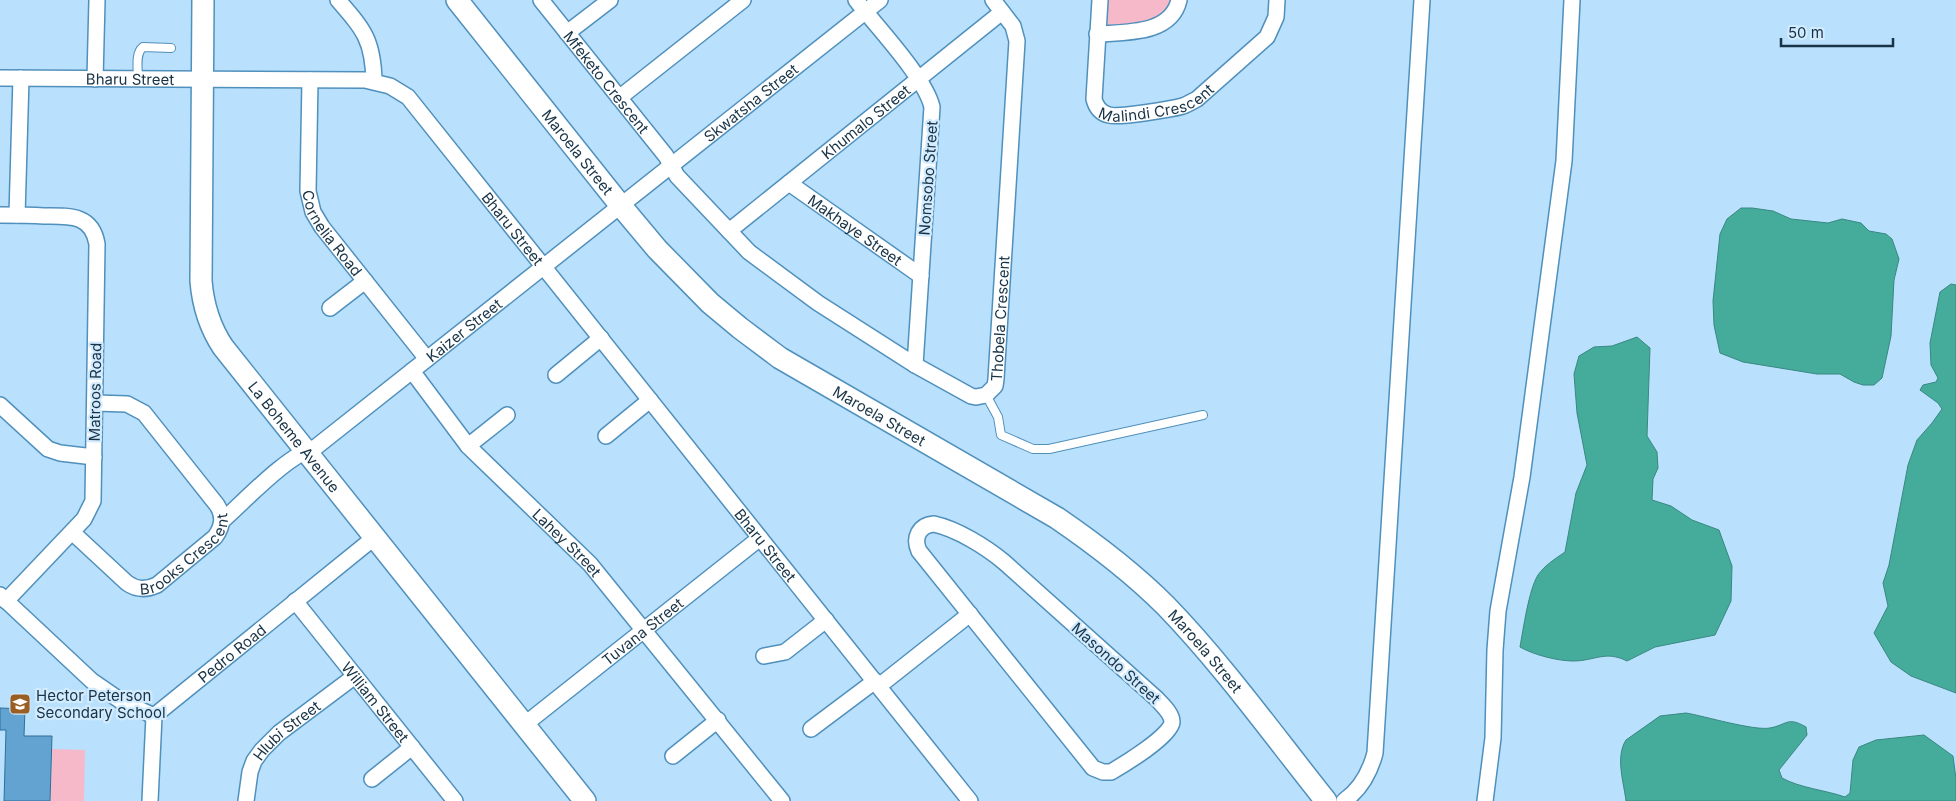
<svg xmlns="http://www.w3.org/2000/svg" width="1956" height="801" viewBox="0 0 1956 801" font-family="Inter,sans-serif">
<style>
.green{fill:#f6b9ca}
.water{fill:#45ac9c;stroke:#388882}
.building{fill:#63a3d1;stroke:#2e6f99}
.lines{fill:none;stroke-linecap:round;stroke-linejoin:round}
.lane-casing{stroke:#5090bc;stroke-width:10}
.street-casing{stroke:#5090bc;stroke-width:18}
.secondary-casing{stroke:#5090bc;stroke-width:24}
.lane{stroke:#fff;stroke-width:8}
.street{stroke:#fff;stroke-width:15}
.secondary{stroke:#fff;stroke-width:21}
.labels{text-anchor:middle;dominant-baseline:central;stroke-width:4.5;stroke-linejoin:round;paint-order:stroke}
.street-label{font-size:15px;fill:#183346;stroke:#d2ebfe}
.poi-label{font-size:15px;fill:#183346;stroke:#d2ebfe;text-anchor:start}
</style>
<rect width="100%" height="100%" fill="#b9e0fc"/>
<g class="green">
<path d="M 1106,0 L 1173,0 L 1165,14 L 1146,24 L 1110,26 L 1105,21 Z"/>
<path d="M 52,749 L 85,750 L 84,801 L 50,801 Z"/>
</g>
<g class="water">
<path d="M 1741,208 L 1752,208 L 1773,211 L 1791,219 L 1828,223 L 1842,219 L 1861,223 L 1869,231 L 1886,234 L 1892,239 L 1899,259 L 1894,280 L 1891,336 L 1882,378 L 1874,385 L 1863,385 L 1854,382 L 1840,374 L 1817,374 L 1743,362 L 1720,353 L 1714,325 L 1713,301 L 1720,234 L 1727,219 Z"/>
<path d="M 1951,284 L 1956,285 L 1956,693 L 1911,676 L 1891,662 L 1874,633 L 1888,606 L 1883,583 L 1889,565 L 1908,465 L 1917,440 L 1932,423 L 1942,409 L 1938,403 L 1920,390 L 1923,385 L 1936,382 L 1938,378 L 1931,365 L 1930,343 L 1940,292 Z"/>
<path d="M 1637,337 L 1650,348 L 1647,436 L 1657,452 L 1658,468 L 1653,479 L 1652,500 L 1671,506 L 1692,520 L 1719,530 L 1732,566 L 1731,601 L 1715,635 L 1655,647 L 1627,661 C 1605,650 1595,661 1573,661 C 1558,661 1534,655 1520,647 C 1523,630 1529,589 1538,575 C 1545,565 1555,559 1565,552 L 1576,493 L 1587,465 L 1577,413 L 1574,374 L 1579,356 L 1594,347 L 1612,346 Z"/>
<path d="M 1686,713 C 1704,716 1754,731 1770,728 C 1787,725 1787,716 1806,727 L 1807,735 L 1779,770 L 1782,778 C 1800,788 1825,790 1845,797 L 1850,793 L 1853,760 L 1859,747 L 1876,740 L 1924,735 L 1953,756 L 1956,779 L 1956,801 L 1626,801 C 1624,783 1615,757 1626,740 L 1660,716 Z"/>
</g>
<path class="building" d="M 0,708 L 25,709 L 24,736 L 52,736 L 50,801 L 4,801 L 6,730 L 0,730 Z"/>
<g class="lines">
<g class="lane-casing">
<g id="lane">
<path d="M 138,79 C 138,69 135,53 143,47 L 171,48"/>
<path d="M 986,395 L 998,417 L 1001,435 L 1033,449 L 1049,449 L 1203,415"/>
</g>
</g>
<g class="street-casing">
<g id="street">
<path d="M 338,0 C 364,30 373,40 374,81"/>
<path id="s1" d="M 541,0 L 666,156 L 677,176 L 749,252 L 818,303 L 915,365 L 971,396 L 976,397 L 986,395 L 995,386 L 996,379 L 1017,41 L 1013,26 L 993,0"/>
<path d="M 856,0 C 876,26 925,77 932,107 L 915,365"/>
<path id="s2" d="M 1100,0 L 1094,99 C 1096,107 1100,113 1109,115 C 1119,118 1172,109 1183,106 C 1188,104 1193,101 1197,99 L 1267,37 L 1276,17 L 1277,0"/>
<path d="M 567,33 L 610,0"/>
<path d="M 1097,34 C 1125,32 1171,35 1179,0"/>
<path id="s3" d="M 0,78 L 365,80 L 390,86 L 408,97 L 970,801"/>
<path d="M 95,79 L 97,0"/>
<path id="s4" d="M 310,80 L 308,191 L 313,212 L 322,227 L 427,359"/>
<path d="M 619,98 L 743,0"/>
<path id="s5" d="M 789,183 L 921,276"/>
<path d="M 0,215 C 15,215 29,215 44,216 C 69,216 92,214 97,244 L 93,501 L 84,519 L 6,601"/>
<path d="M 17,215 L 21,78"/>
<path id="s6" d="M 729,231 L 1002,12"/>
<path d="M 330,308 L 365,281"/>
<path id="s7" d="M 412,371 L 468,446 L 590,564 L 782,801"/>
<path d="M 556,375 L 601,338"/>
<path d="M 0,405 L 48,449 L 60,453 L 94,457"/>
<path d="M 606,436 L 650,400"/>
<path d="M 468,446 L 507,415"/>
<path id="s8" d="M 222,521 C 247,499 286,456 316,447 L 880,0"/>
<path d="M 934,524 C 957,529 986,547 1004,562 L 1157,699 C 1162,705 1172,713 1172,722 C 1171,736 1123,765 1111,772 L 1103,772 L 1093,768 L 919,551 C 913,538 919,525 934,524 Z"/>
<path id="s9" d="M 72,532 L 127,583 C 137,590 146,590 157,585 L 215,537 C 223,526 224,516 217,505 L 144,413 L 127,404 L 95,403"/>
<path d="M 0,595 L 92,681 L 121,701 L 154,716"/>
<path id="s10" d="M 295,601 L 455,801"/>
<path d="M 764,656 L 785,652 L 826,620"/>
<path d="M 879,686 L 970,614"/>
<path id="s11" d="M 524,725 L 760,538"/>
<path d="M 811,729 L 875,681"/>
<path d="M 673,756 L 718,720"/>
<path d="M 372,779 L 412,747"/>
<path id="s12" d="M 150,801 L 154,716 L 375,537"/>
<path id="s13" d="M 246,801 L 250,772 L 254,761 L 262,750 L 279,733 L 355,676"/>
<path d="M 1344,801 C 1361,789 1370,772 1375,753 L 1422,0"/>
<path d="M 1485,801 L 1493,738 L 1495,650 L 1498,611 L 1522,477 L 1564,161 L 1572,0"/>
</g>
</g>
<g class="secondary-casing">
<g id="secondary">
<path id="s14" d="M 203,0 L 201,281 C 203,305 209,326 223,347 L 585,801"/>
<path id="s15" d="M 457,0 L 621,206 L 657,249 L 710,303 L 740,328 L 780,358 L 1057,518 C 1095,544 1133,573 1166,606 C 1224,666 1274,736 1326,801"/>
</g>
</g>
<use href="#lane" class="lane"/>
<use href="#street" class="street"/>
<use href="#secondary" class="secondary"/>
</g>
<defs>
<g id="school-square" transform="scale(1.125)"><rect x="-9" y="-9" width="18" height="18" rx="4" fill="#9b5e22" stroke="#d2ebfe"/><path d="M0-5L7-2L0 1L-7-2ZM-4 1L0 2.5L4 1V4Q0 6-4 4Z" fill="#fff"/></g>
</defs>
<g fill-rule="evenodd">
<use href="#school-square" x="20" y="704"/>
</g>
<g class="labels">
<g class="street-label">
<text stroke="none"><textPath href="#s3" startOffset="130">Bharu Street</textPath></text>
<text stroke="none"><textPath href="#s1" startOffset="105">Mfeketo Crescent</textPath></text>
<text stroke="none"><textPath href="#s2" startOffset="172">Malindi Crescent</textPath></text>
<text stroke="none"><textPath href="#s8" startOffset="675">Skwatsha Street</textPath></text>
<text stroke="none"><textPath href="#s6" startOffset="175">Khumalo Street</textPath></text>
<text stroke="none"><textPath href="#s15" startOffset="194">Maroela Street</textPath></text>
<text transform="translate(928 178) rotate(-86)">Nomsobo Street</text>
<text stroke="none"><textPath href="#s3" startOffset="580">Bharu Street</textPath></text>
<text stroke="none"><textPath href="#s5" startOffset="81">Makhaye Street</textPath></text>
<text stroke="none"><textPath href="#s4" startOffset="160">Cornelia Road</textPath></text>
<text stroke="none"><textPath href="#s1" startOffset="688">Thobela Crescent</textPath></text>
<text stroke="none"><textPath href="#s8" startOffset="309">Kaizer Street</textPath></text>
<text transform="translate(95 392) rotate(-89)">Matroos Road</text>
<text stroke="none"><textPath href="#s15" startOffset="599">Maroela Street</textPath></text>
<text stroke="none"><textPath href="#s14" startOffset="466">La Boheme Avenue</textPath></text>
<text stroke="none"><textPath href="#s7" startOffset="232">Lahey Street</textPath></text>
<text stroke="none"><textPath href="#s3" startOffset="985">Bharu Street</textPath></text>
<text stroke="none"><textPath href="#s9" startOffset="148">Brooks Crescent</textPath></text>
<text stroke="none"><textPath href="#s11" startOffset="151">Tuvana Street</textPath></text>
<text stroke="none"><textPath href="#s15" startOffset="1004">Maroela Street</textPath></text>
<text stroke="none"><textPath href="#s12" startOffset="185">Pedro Road</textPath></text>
<text transform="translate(1116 663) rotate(42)">Masondo Street</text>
<text stroke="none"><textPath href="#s10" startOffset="129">William Street</textPath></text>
<text stroke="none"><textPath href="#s13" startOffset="86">Hlubi Street</textPath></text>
</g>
<g class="poi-label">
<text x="36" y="695">Hector Peterson<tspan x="36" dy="17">Secondary School</tspan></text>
</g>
</g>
<path d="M1781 38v8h112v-8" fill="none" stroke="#183346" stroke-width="2.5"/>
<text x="1788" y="38" font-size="15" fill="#183346" stroke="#d2ebfe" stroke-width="4" paint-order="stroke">50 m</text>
</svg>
